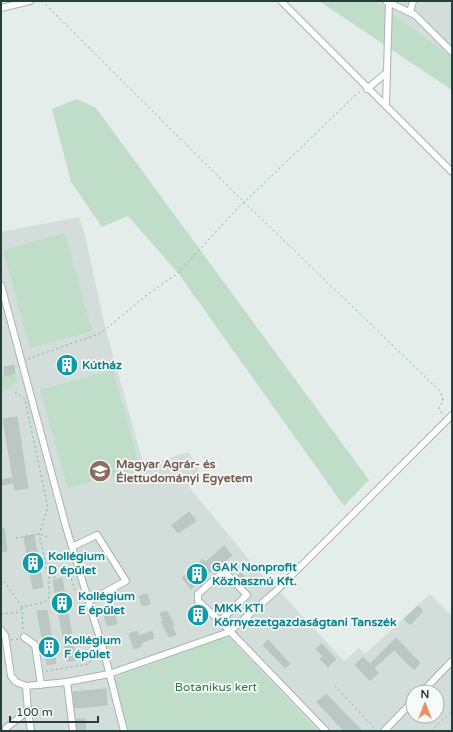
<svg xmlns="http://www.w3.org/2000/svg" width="453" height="732" viewBox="0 0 453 732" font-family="'Varela Round',sans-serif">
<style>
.built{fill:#d3ddd9;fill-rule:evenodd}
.green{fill:#bfddc9}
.building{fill:#bac8c3;stroke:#b8c7c2}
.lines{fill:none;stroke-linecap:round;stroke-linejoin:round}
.minor-casing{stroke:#a8b5b2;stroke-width:8}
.path{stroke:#87afa6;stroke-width:1;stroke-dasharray:2 3;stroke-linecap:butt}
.minor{stroke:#fff;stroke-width:6}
.labels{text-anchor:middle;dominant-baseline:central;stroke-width:3.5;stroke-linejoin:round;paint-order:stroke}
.culture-label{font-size:12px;font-weight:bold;fill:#0d838f;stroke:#f6faf8;text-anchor:start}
.education-label{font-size:12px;font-weight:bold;fill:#785e54;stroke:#f6faf8;text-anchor:start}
.park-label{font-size:12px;fill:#31744f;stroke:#f6faf8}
</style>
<rect width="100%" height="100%" fill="#e5edea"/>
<g class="built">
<path d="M 376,1 L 452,1 L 452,57 Z"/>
<path d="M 79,217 L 85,235 L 105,327 L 144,466 L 188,452 L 198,466 L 199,476 L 189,487 L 261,574 L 282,594 L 344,661 L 359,648 L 365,654 L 430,594 L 452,616 L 452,731 L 318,731 L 228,636 L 113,678 L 128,731 L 1,731 L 1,232 ZM 413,692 L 437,692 L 437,716 L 413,716 Z"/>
</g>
<g class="green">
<path d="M 319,1 L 376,1 L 452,57 L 452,90 Z"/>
<path d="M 77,99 L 96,108 L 369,480 L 344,506 L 178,273 L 128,216 L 102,227 L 71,182 L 52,109 Z"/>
<path d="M 65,233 L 92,331 L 30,348 L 3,250 Z"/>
<path d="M 1,367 L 4,377 L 17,375 L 17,381 L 1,393 Z"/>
<path d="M 113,370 L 140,468 L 68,488 L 40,390 Z"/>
<path d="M 228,636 L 318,731 L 128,731 L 113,678 Z"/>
</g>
<g class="building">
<path d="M 14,365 L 15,374 L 5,376 L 4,367 Z"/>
<path d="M 17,417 L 28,488 L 15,490 L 14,483 L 1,485 L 1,480 L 13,478 L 3,419 Z"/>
<path d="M 189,512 L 196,521 L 178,533 L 172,525 Z"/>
<path d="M 4,528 L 7,551 L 1,552 L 1,529 Z"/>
<path d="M 34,535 L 43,587 L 33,589 L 24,537 Z"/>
<path d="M 224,546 L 232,555 L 221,565 L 219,564 L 191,589 L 182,578 L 203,559 L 206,562 Z"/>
<path d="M 241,573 L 250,582 L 245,586 L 236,577 Z"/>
<path d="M 62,578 L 76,660 L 67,661 L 53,580 Z"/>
<path d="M 147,594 L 150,604 L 142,606 L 139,596 Z"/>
<path d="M 195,605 L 207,620 L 201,625 L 188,610 Z"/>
<path d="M 418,606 L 423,611 L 410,625 L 404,619 Z"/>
<path d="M 113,608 L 117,624 L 107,626 L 103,611 Z"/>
<path d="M 47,610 L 56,663 L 47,665 L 37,611 Z"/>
<path d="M 167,611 L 174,625 L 172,626 L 176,635 L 169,637 L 161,621 L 163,621 L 160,613 Z"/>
<path d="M 137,631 L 139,636 L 152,631 L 154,638 L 141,643 L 142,646 L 134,649 L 129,634 Z"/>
<path d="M 396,638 L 420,663 L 414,670 L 394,650 L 374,668 L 378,673 L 370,681 L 355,665 L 363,657 L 370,664 Z"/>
<path d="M 268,640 L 290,664 L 285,668 L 263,645 Z"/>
<path d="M 322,644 L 336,659 L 328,667 L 320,659 L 323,656 L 316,649 Z"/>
<path d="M 106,689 L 107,705 L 75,708 L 73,692 Z"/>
<path d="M 326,694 L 362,731 L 344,731 L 317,702 Z"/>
<path d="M 76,719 L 85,719 L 86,731 L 77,731 Z"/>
</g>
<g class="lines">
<g class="minor-casing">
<g id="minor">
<path d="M 281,1 L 452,172"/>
<path d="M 386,1 L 415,15 L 452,52"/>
<path d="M 1,8 L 30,1"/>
<path d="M 410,12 L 413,1"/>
<path d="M 367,89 L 386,73"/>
<path d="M 386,105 L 389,1"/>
<path d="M 1,285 L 66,527 L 104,652 L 124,731"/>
<path d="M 72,547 L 97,535 L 126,581 L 89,601"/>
<path d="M 220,621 L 247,595 L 224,571 L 198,594 L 198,601 L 220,621 L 326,731"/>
<path d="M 1,630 L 5,635 L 11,676 L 16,682 L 26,686 L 67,682 L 109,674 L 229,632 L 276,591 L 452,415"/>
<path d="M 24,637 L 35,645 L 41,685"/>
<path d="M 67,682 L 73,731"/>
<path d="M 26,686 L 28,711"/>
<path d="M 422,692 L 452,661"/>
<path d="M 6,731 L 6,728 L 28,711 L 31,731"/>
<path d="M 384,731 L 413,701"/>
</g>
</g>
<g class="path">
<path d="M 42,1 L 244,202 L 441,392 L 443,401 L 439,408 L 443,415"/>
<path d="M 28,359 L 101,333 L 147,295 L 178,273 L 235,211 L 361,90"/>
<path d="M 15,392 L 25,399 L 48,508 L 39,534 L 49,578"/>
<path d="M 16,538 L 39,534 L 47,537"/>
<path d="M 70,574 L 76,594"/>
<path d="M 1,577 L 22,607 L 45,602 L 49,597 L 49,578 L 56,577"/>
<path d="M 22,607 L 23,630"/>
<path d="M 1,614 L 19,612 L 22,608"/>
<path d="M 11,640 L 18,639"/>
<path d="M 46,671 L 89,664 L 93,655"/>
<path d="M 335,686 L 377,731"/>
<path d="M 431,731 L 452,711"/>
</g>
<use href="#minor" class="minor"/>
</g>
<defs>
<g id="building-disc" transform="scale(1.15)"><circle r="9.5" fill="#0f9aa8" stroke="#f6faf8"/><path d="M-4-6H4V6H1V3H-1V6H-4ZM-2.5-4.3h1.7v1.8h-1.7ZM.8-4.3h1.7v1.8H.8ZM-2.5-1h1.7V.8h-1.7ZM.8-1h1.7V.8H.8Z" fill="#fff"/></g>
<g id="university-disc" transform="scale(1.15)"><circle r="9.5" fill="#8d6e63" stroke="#f6faf8"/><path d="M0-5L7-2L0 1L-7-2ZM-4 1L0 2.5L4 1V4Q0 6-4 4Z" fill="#fff"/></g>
</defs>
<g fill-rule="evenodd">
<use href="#building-disc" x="67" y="365"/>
<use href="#university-disc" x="100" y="471"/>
<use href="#building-disc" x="33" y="563"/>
<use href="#building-disc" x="197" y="574"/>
<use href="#building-disc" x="62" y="603"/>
<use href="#building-disc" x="198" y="615"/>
<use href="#building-disc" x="49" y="647"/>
</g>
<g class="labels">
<g class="culture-label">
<text x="82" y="365">Kútház</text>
<text x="48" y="556">Kollégium<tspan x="48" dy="14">D épület</tspan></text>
<text x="212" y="567">GAK Nonprofit<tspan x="212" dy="14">Közhasznú Kft.</tspan></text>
<text x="78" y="596">Kollégium<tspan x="78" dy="14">E épület</tspan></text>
<text x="214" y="608">MKK KTI<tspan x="214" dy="14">Környezetgazdaságtani Tanszék</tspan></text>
<text x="64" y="640">Kollégium<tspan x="64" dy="14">F épület</tspan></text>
</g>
<g class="education-label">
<text x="116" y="464">Magyar Agrár- és<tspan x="116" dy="14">Élettudományi Egyetem</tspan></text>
</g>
<g class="park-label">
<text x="216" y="687">Botanikus kert</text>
</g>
</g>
<rect width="453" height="732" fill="none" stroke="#253f3a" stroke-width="4"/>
<g transform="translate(425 704)"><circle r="19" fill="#f6faf8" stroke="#a2afac"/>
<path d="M0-3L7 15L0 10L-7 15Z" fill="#eb9065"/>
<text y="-6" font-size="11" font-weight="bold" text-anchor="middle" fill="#253f3a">N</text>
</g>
<path d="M10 716v6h88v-6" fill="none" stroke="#253f3a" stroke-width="2"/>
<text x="16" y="716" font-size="12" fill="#253f3a" stroke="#f6faf8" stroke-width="3" paint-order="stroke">100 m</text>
</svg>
